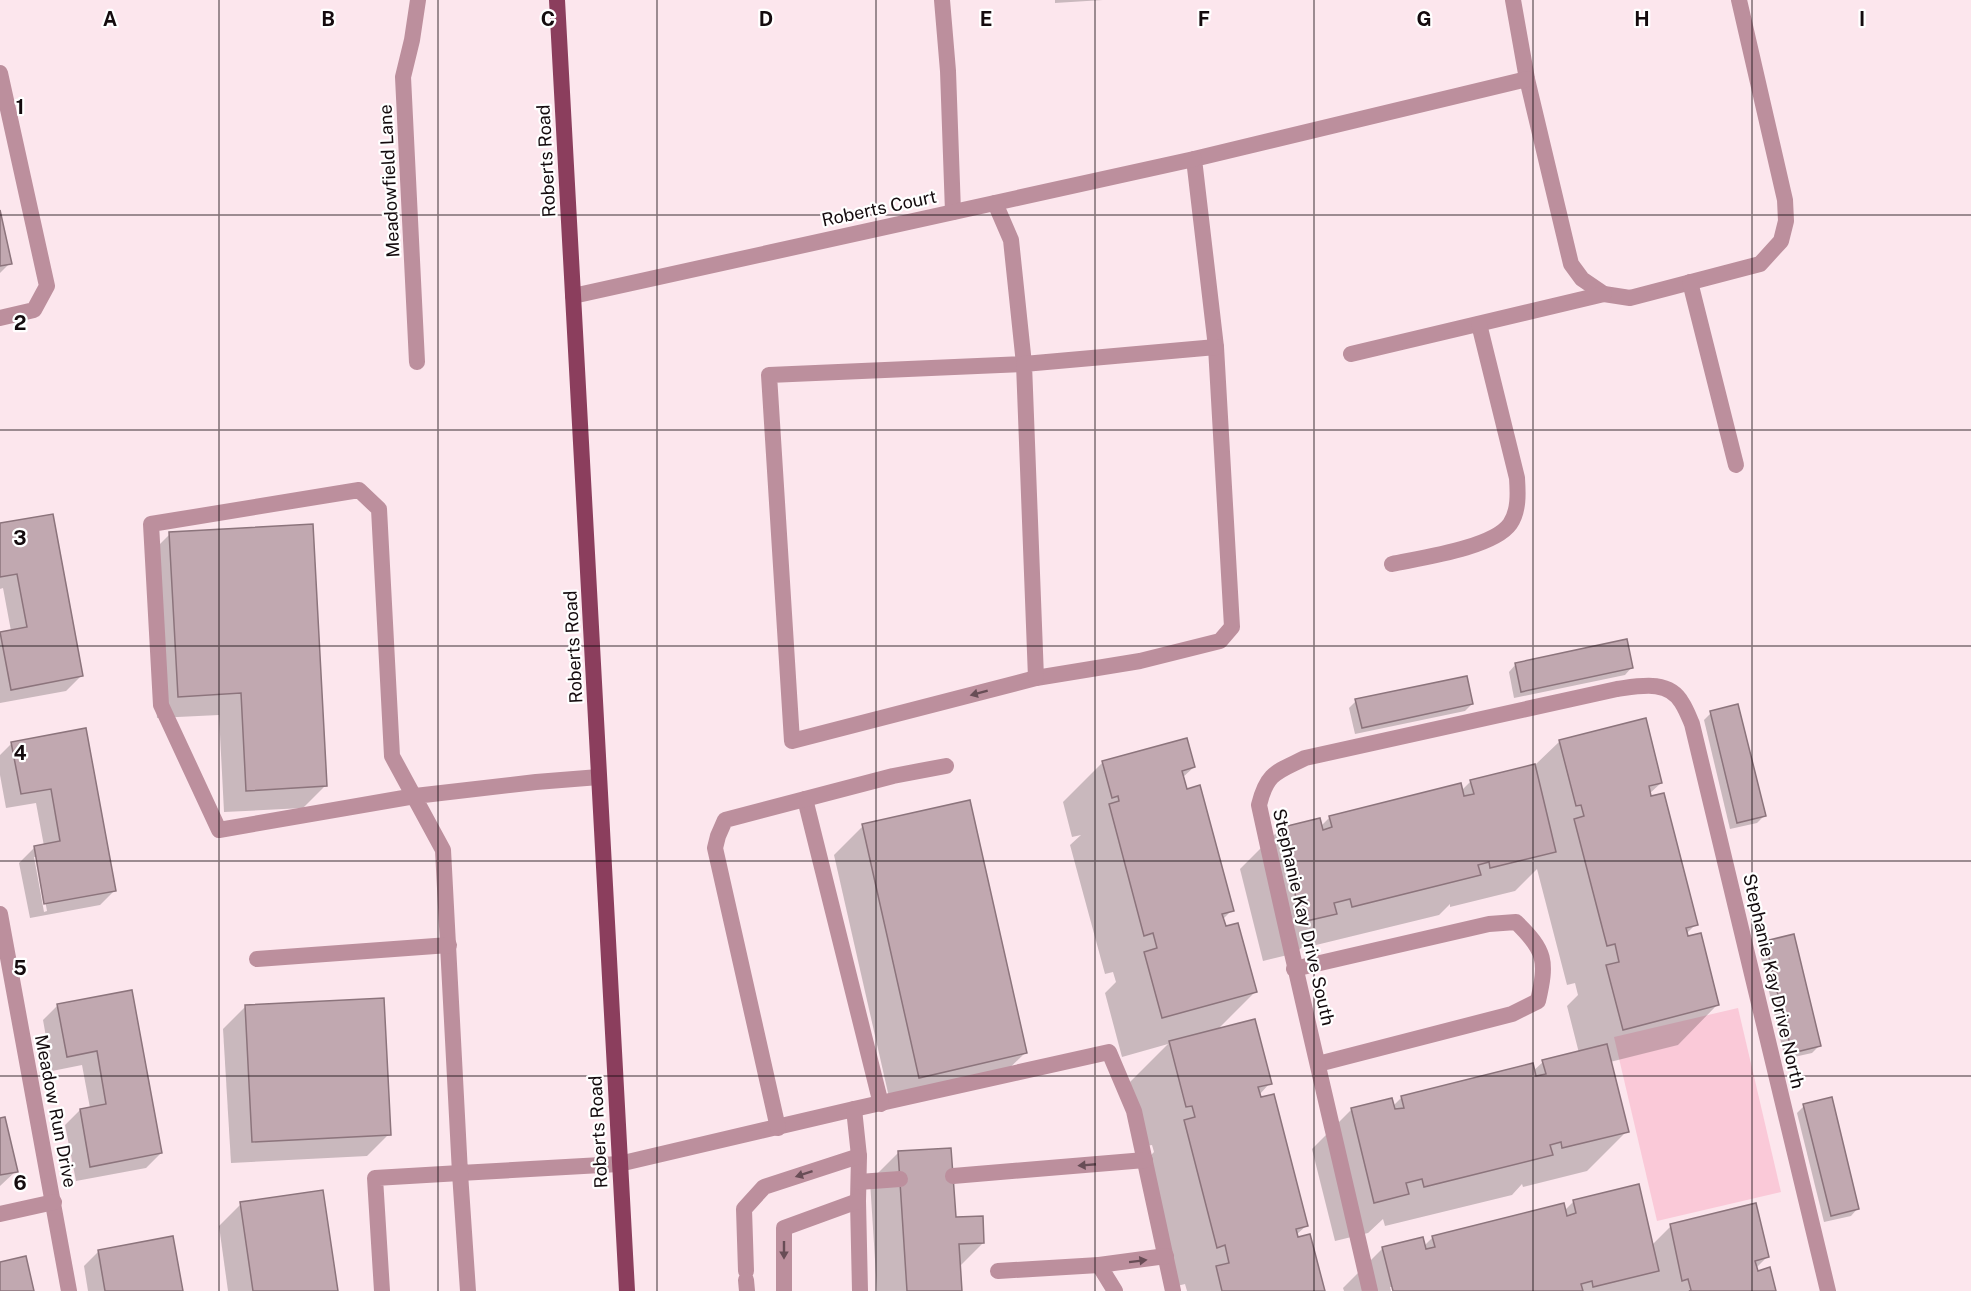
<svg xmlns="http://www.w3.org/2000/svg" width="1971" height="1291" viewBox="0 0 1971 1291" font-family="'Public Sans',sans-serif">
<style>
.green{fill:#fac9d8}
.shadow{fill:#0003;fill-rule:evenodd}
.building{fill:#c1a8b0;stroke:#8c747c;stroke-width:1.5}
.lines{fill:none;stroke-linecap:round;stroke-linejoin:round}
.service{stroke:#bc8f9d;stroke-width:16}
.minor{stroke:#bc8f9d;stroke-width:16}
.primary{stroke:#8b3e5d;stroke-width:16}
.oneway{fill:#684d56}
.grid{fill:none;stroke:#140b0e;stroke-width:1.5;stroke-opacity:0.55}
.labels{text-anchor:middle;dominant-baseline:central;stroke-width:4.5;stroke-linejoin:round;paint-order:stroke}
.street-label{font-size:18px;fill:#140b0e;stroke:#fff}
.grid-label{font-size:20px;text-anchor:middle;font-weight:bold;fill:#140b0e;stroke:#fff;stroke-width:4.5;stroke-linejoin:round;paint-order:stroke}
</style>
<rect width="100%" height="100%" fill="#fce6ed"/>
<path class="green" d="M 1738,1008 L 1781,1192 L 1657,1221 L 1614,1037 Z"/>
<g class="shadow">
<path d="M 1055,0 L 1103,0 L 1055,3 Z"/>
<path d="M 0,217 L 10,263 L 0,273 Z"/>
<path d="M 0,525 L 81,676 L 66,691 L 0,703 L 0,634 L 11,631 L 3,588 L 0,589 Z"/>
<path d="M 170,534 L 325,786 L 303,808 L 224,812 L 219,715 L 157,718 L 148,556 Z"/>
<path d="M 1516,664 L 1632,667 L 1625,675 L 1514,698 L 1509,672 Z"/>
<path d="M 1356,701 L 1472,704 L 1465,711 L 1355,734 L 1349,708 Z"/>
<path d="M 1711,713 L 1764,816 L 1757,823 L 1730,829 L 1704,720 Z"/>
<path d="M 1645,720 L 1661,783 L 1649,794 L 1696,924 L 1686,934 L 1717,1005 L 1678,1045 L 1610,1062 L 1627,1131 L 1587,1171 L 1523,1187 L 1522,1184 L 1512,1195 L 1385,1226 L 1383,1219 L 1368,1233 L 1335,1241 L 1312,1149 L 1352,1109 L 1393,1106 L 1402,1097 L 1533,1071 L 1543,1062 L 1579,1053 L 1567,1006 L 1578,995 L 1575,983 L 1567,985 L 1537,869 L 1515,891 L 1450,907 L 1450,904 L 1439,915 L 1312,946 L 1311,938 L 1296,953 L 1263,961 L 1240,869 L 1280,829 L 1321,826 L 1330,817 L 1461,791 L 1471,781 L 1535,765 L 1559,742 Z"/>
<path d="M 85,730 L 115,890 L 100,905 L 30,918 L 19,863 L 34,848 L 44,846 L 36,803 L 6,808 L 0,775 L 0,755 L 12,743 ZM 34,857 L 37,857 L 47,911 L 44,912 Z"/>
<path d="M 1103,762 L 1194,767 L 1182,778 L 1232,910 L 1222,920 L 1255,992 L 1216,1031 L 1270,1083 L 1259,1095 L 1306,1226 L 1296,1235 L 1323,1291 L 1187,1291 L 1185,1284 L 1177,1286 L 1145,1161 L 1154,1152 L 1152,1145 L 1146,1146 L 1130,1082 L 1168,1044 L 1122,1057 L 1105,993 L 1116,982 L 1113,972 L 1105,974 L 1070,845 L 1081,835 L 1072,837 L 1063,802 Z"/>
<path d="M 863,826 L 1025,1053 L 996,1081 L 891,1106 L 834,855 Z"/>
<path d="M 1766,942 L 1819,1046 L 1812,1053 L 1785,1059 L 1759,949 Z"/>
<path d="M 131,992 L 161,1153 L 146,1168 L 76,1181 L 65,1125 L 80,1110 L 90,1108 L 82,1065 L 52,1071 L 43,1020 L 58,1005 Z"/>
<path d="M 245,1007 L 389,1134 L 367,1156 L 231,1163 L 223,1029 Z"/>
<path d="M 1804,1106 L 1858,1208 L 1851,1216 L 1824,1222 L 1797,1113 Z"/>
<path d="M 0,1119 L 16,1171 L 0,1186 Z"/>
<path d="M 899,1152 L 954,1219 L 983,1243 L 959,1267 L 960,1291 L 877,1291 L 870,1181 Z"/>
<path d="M 1574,1201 L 1652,1245 L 1671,1226 L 1767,1257 L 1756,1268 L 1757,1272 L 1775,1291 L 1394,1291 L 1393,1287 L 1390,1287 L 1391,1291 L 1344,1291 L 1343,1288 L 1383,1248 L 1424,1246 L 1433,1237 L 1564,1211 Z"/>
<path d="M 241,1204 L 336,1291 L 228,1291 L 219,1226 Z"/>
<path d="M 99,1251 L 181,1291 L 88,1291 L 84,1266 Z"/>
</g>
<g class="building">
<path d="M 0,210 L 12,264 L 0,266 Z"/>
<path d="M 53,514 L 83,676 L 11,690 L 0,632 L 27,627 L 17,574 L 0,577 L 0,523 Z"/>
<path d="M 313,524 L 327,786 L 246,791 L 241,693 L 178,697 L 169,532 Z"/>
<path d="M 1627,639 L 1633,668 L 1521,692 L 1515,663 Z"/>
<path d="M 1467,676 L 1473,704 L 1362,728 L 1355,699 Z"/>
<path d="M 1738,704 L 1766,816 L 1737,823 L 1710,711 Z"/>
<path d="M 1646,718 L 1662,783 L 1649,786 L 1651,796 L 1664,793 L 1698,925 L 1686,928 L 1688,936 L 1701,933 L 1719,1005 L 1623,1030 L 1606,965 L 1619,962 L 1615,944 L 1607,946 L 1574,819 L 1584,816 L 1581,805 L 1576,806 L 1559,740 Z"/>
<path d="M 86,728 L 116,891 L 44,904 L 34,846 L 60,841 L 51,789 L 21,794 L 11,742 Z"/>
<path d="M 1187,738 L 1195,767 L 1182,771 L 1187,789 L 1200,785 L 1234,911 L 1222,914 L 1226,926 L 1238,923 L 1257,992 L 1162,1018 L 1144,952 L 1157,948 L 1153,933 L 1144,936 L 1109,804 L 1119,801 L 1118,796 L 1112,798 L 1102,761 Z"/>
<path d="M 1535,764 L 1556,852 L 1490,868 L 1489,862 L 1478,865 L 1481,875 L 1352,907 L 1350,899 L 1334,903 L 1337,914 L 1302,922 L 1279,828 L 1320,818 L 1323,830 L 1332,827 L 1329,816 L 1461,783 L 1464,796 L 1474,794 L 1470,780 Z"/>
<path d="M 970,800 L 1027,1053 L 919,1078 L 862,824 Z"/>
<path d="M 1794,934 L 1821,1046 L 1792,1053 L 1765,941 Z"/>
<path d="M 132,990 L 162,1153 L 90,1167 L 80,1109 L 106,1104 L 97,1051 L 67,1057 L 57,1004 Z"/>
<path d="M 384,998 L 391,1135 L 252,1142 L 245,1005 Z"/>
<path d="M 1255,1019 L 1272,1084 L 1258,1087 L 1261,1097 L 1274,1094 L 1308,1226 L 1296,1229 L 1298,1237 L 1310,1234 L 1325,1291 L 1222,1291 L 1216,1266 L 1229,1263 L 1225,1245 L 1217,1248 L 1184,1120 L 1195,1117 L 1192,1106 L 1186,1107 L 1169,1041 Z"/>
<path d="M 1607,1044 L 1629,1132 L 1562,1148 L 1561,1142 L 1550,1145 L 1553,1155 L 1424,1187 L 1422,1179 L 1406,1183 L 1409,1194 L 1374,1203 L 1351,1108 L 1392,1098 L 1395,1109 L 1404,1108 L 1401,1096 L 1533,1063 L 1536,1076 L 1546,1074 L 1542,1060 Z"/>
<path d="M 1832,1097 L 1859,1209 L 1831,1216 L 1803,1104 Z"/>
<path d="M 5,1117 L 18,1172 L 0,1175 L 0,1118 Z"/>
<path d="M 951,1148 L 956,1217 L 983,1216 L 984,1243 L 959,1244 L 962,1291 L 907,1291 L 898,1151 Z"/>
<path d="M 1639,1184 L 1659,1271 L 1593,1287 L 1592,1281 L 1581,1284 L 1583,1291 L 1393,1291 L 1382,1247 L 1423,1237 L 1426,1249 L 1435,1247 L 1432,1236 L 1564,1203 L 1567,1216 L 1576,1213 L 1573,1200 Z"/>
<path d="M 323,1190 L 338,1291 L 253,1291 L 240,1202 Z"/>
<path d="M 1756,1203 L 1769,1257 L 1755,1261 L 1758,1271 L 1770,1267 L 1776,1291 L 1689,1291 L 1691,1290 L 1688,1279 L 1682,1281 L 1670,1224 Z"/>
<path d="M 173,1236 L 183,1291 L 105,1291 L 98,1250 Z"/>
<path d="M 26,1256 L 34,1291 L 0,1291 L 0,1262 Z"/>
</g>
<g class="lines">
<g class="service">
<path d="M 942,0 L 948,71 L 953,212"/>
<path d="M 1513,0 L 1527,79 L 1571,264 L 1582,279 L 1604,294 L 1630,298 L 1760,264 L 1781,241 L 1786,221 L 1785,200 L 1739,0"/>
<path d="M 0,73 L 47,286 L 34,310 L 0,318"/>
<path d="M 995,203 L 1011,240 L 1024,364 L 769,375 L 792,741 L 1036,678 L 1140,661 L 1220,641 L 1232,627 L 1216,347 L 1194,159 L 1527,79"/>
<path d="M 1690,282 L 1736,465"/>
<path d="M 1351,354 L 1604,294"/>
<path d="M 1392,564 C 1420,558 1493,548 1510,524 C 1519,511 1518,493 1517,478 L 1479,324"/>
<path d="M 1036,678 L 1024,364 L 1216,347"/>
<path d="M 599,777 L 536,782 L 415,796 L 219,830 L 161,705 L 151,524 L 359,490 L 379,509 L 392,756 L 443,850 L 460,1173 L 619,1164 L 854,1109 L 1109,1052 L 1134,1111 L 1173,1291"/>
<path d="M 805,799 L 881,1104"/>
<path d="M 257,959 L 449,945"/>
<path d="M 1294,969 L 1489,924 L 1516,922 C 1546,951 1547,961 1538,1001 L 1512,1014 L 1318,1064"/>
<path d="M 854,1109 L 859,1156 L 858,1201 L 860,1291"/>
<path d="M 778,1128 L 715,848 L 718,836 L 725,820 L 893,776 L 946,766"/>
<path d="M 953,1176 L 1145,1160"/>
<path d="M 859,1182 L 900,1179"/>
<path d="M 746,1271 L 744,1209 L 764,1187 L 859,1156"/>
<path d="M 998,1271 L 1099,1265"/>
<path d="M 746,1280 L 747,1291"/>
<path d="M 382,1291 L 375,1178 L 460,1173 L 468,1291"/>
<path d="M 784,1291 L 784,1228 L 858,1201"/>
<path d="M 1115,1291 L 1099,1265 L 1166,1256"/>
</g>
<g class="minor">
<path d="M 573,296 L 1194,159"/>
<path d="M 417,362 L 403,77 L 412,40 L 418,0"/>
<path d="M 0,914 L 69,1291"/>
<path d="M 0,1214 L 54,1202"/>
<path d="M 1370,1291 C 1333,1129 1294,967 1259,805 C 1267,772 1277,772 1305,758 L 1617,689 C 1639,686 1669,679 1682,703 C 1686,709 1689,717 1692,724 L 1828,1291"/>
</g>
<path class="primary" d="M 557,0 L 627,1291"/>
</g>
<defs><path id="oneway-solid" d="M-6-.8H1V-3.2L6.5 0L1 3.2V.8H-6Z" transform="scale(1.5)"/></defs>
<g class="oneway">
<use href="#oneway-solid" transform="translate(979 693) rotate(165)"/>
<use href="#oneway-solid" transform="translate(1087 1165) rotate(175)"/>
<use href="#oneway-solid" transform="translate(804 1174) rotate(162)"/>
<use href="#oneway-solid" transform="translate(784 1250) rotate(90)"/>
<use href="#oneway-solid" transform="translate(1138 1261) rotate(-7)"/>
</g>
<path class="grid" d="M 219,0 L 219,1291M 438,0 L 438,1291M 657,0 L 657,1291M 876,0 L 876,1291M 1095,0 L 1095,1291M 1314,0 L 1314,1291M 1533,0 L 1533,1291M 1752,0 L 1752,1291M 0,215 L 1971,215M 0,430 L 1971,430M 0,646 L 1971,646M 0,861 L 1971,861M 0,1076 L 1971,1076"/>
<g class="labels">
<g class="street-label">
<text transform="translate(546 161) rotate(-93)">Roberts Road</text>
<text transform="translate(389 181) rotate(-93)">Meadowfield Lane</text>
<text transform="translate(879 208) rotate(-12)">Roberts Court</text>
<text transform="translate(573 647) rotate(-93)">Roberts Road</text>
<text transform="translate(1304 917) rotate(77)">Stephanie Kay Drive South</text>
<text transform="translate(1774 981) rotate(77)">Stephanie Kay Drive North</text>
<text transform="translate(56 1111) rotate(79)">Meadow Run Drive</text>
<text transform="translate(598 1132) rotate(-93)">Roberts Road</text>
</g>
</g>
<g class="grid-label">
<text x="110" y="26">A</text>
<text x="328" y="26">B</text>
<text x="548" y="26">C</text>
<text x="766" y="26">D</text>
<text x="986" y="26">E</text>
<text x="1204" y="26">F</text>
<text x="1424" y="26">G</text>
<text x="1642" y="26">H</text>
<text x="1862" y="26">I</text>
<text x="20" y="114">1</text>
<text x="20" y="330">2</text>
<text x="20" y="545">3</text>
<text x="20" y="760">4</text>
<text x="20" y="975">5</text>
<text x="20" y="1190">6</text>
</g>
</svg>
